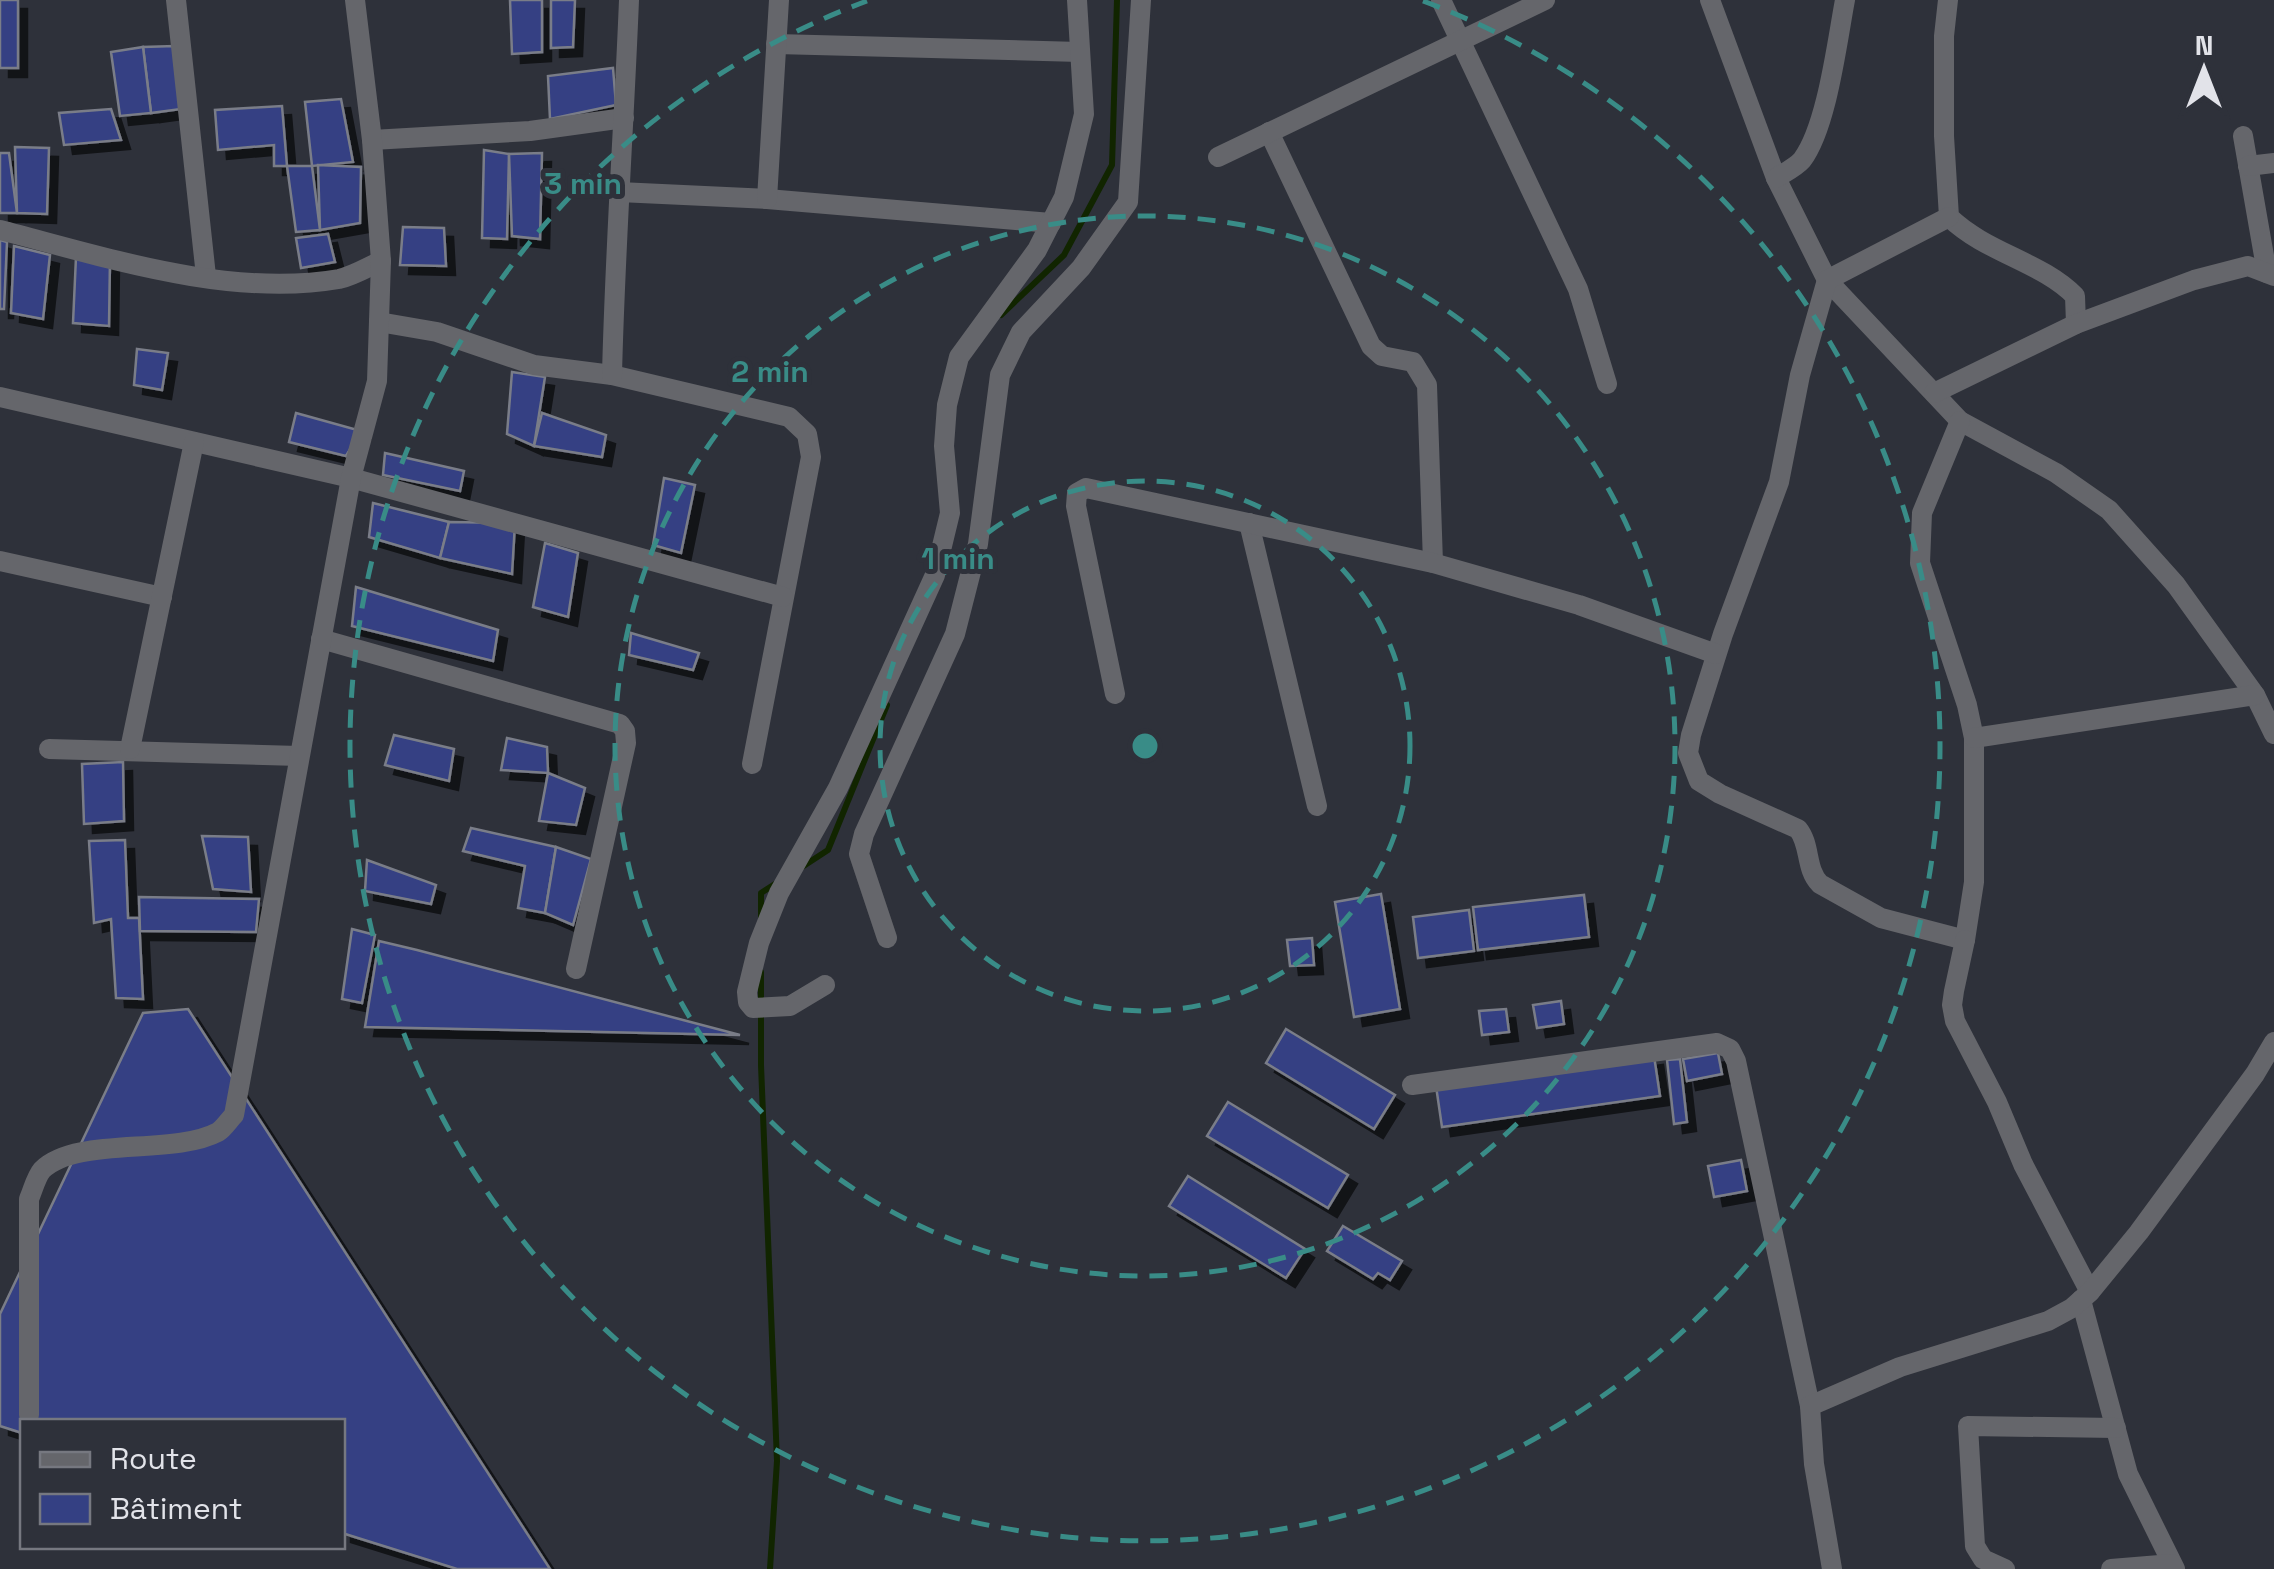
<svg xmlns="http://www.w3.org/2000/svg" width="2274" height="1569" viewBox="0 0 2274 1569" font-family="'Space Grotesk',sans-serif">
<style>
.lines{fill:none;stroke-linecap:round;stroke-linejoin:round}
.stream{stroke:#112500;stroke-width:6}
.building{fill:#344083;stroke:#7a7d88;stroke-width:2.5;filter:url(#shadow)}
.street{stroke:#65666b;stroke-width:20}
.ring{fill:none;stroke:#398c87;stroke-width:5;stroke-dasharray:18 12}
.centre{fill:#398c87;stroke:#2e313a;stroke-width:5}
.ring-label{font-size:30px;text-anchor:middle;font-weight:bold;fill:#398c87;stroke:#2e313a;stroke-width:10;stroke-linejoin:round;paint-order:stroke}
</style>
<defs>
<filter id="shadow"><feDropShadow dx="9" dy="9" stdDeviation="0" flood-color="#0009"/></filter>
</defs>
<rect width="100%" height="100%" fill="#2e313a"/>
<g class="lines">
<g class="stream">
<path d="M 1001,315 L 1064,255 L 1112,165 L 1117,0"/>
<path d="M 802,867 L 828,850 L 887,705"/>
<path d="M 761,919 L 761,893 L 775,884"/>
<path d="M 761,972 L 761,1065 L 777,1461 L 770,1569"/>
</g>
</g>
<g class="building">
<rect x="0" y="0" width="18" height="68"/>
<path d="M 510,0 L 542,0 L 542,52 L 512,54 Z"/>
<path d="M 551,0 L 575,0 L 573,47 L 551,48 Z"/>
<path d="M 175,46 L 181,109 L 151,113 L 143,47 Z"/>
<path d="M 143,47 L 151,113 L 120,116 L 111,52 Z"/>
<path d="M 613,68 L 616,105 L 550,119 L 548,76 Z"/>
<path d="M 341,99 L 353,162 L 312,166 L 305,102 Z"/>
<path d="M 282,106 L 287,166 L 274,166 L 274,145 L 218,150 L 215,110 Z"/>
<path d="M 111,109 L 121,140 L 64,145 L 59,113 Z"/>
<path d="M 15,147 L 49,148 L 47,214 L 17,213 Z"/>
<path d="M 484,150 L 509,154 L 507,239 L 482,238 Z"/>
<path d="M 0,153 L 9,153 L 17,213 L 0,213 Z"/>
<path d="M 542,153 L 540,239 L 512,236 L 509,154 Z"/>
<path d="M 318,165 L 361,167 L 360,223 L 320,230 Z"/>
<path d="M 287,166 L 312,166 L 320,230 L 296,232 Z"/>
<path d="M 403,227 L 444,228 L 446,266 L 400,265 Z"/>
<path d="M 328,234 L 335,262 L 301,268 L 296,238 Z"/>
<path d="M 0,240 L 7,242 L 4,309 L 0,309 Z"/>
<path d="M 14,246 L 50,255 L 43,319 L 11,313 Z"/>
<path d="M 76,257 L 110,259 L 109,326 L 73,323 Z"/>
<path d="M 137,349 L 168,353 L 162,390 L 134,385 Z"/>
<path d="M 512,372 L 545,377 L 534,446 L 507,434 Z"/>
<path d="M 296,413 L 361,431 L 346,456 L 289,442 Z"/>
<path d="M 542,413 L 606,435 L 602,457 L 534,446 Z"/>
<path d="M 385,453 L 464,471 L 460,491 L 383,475 Z"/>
<path d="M 664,478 L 695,485 L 681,553 L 653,545 Z"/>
<path d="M 373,503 L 449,522 L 440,558 L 369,537 Z"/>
<path d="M 449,522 L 515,523 L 512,574 L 440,558 Z"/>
<path d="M 545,543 L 578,553 L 568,617 L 533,607 Z"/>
<path d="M 356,587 L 498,630 L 493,661 L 352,626 Z"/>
<path d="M 631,633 L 699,653 L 693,670 L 629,655 Z"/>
<path d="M 394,735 L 454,749 L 449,781 L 385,765 Z"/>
<path d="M 507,738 L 547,747 L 548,773 L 501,770 Z"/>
<path d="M 123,762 L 124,821 L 84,824 L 82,764 Z"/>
<path d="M 548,773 L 585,788 L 576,825 L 539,821 Z"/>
<path d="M 471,828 L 556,847 L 545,913 L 518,908 L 525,866 L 463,851 Z"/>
<path d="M 202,836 L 248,837 L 251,892 L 213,889 Z"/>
<path d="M 125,840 L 128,918 L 139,918 L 143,999 L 116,998 L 111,919 L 94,923 L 89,841 Z"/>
<path d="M 556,847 L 591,859 L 573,925 L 545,913 Z"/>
<path d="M 367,860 L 436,885 L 431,904 L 365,891 Z"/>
<path d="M 1381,894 L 1400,1009 L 1354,1017 L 1335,902 Z"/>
<path d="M 1584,895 L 1589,937 L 1478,950 L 1473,907 Z"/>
<path d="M 139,897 L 259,899 L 256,932 L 140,931 Z"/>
<path d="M 1469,910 L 1474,951 L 1418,958 L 1413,917 Z"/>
<path d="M 352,929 L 375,935 L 362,1003 L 342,999 Z"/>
<path d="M 1312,938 L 1314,965 L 1290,966 L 1287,940 Z"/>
<path d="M 379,941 L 417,950 L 740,1035 L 365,1027 Z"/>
<path d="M 1561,1001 L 1564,1024 L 1537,1028 L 1533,1005 Z"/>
<path d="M 188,1009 L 550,1569 L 457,1569 L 342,1533 L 342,1422 L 22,1422 L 22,1433 L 0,1426 L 0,1314 L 143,1013 Z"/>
<path d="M 1506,1009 L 1509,1032 L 1482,1035 L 1479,1011 Z"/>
<path d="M 1286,1029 L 1395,1095 L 1374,1129 L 1266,1063 Z"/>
<path d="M 1718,1053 L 1722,1074 L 1687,1081 L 1683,1059 Z"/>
<path d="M 1654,1056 L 1660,1096 L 1442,1127 L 1436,1086 Z"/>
<path d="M 1680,1059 L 1687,1122 L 1674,1124 L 1667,1060 Z"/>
<path d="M 1228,1102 L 1348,1175 L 1328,1208 L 1207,1136 Z"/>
<path d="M 1741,1160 L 1747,1191 L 1714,1197 L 1708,1166 Z"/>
<path d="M 1188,1176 L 1305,1249 L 1286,1278 L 1169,1206 Z"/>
<path d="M 1343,1226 L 1402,1261 L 1390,1280 L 1378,1273 L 1373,1279 L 1327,1251 Z"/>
</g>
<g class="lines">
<g class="street">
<path d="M 176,0 L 206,276"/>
<path d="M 1441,0 L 1578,289 L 1607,384"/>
<path d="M 1710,0 L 1776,178 L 1827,280 L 1960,421 L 2056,473 L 2109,510 L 2176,585 L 2255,695 L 2274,734"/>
<path d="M 1948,0 L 1944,36 L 1944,136 L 1949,217 C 1986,253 2042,262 2075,296 L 2076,324"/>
<path d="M 776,44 L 1080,52"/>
<path d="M 1269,132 L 1371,346 L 1382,356 L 1413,362 L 1427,385 L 1433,563"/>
<path d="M 2243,136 L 2267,273"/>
<path d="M 372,140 L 530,131 L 624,118"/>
<path d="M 1218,157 L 1545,0"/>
<path d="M 2248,166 L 2274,163"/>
<path d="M 1776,178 C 1784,173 1796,167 1802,160 C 1827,127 1837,42 1845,0"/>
<path d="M 619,192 L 767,199 L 1051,223"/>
<path d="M 767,199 L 779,0"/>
<path d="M 1949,217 L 1827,280 L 1800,375 L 1779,482 L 1723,634 L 1691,735 L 1688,753 L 1699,781 L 1720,794 L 1798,829 C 1811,845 1805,869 1820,884 L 1881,918 L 1965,940 L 1974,882 L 1974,738 L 1967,705 L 1920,563 L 1922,513 L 1960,421"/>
<path d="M 0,230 C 105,257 229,298 339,279 C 353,276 368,267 381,261"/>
<path d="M 379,322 L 437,332 L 534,365 L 612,375 L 789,417 L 807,434 L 811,457 L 752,764"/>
<path d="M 612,375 C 615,249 624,125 629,0"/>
<path d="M 1934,393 L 2076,324 L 2194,280 L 2248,266 L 2274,276"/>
<path d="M 0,397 L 351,478 L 783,597"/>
<path d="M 1249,523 L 1317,806"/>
<path d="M 0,561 L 162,597"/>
<path d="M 321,639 L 620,724 L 625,731 L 626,743 L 576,969"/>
<path d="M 1115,694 L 1076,506 L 1077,493 L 1086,488 L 1433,563 L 1579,605 L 1716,654"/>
<path d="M 1974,738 L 2255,695"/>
<path d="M 49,749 L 299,756"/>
<path d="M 130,749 L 194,442"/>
<path d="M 887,938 L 859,854 L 864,834 L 955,634 L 978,544 L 1000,375 L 1021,332 L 1081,268 L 1128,202 L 1141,0"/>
<path d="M 1965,940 L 1954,991 L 1952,1005 L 1955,1021 L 1997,1102 L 2023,1164 L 2090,1292"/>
<path d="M 825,985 L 790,1006 L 753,1008 L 748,1002 L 747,992 L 759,943 L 779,893 L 838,788 L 935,575 L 950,513 L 944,446 L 947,405 L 959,357 L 1037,250 L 1064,197 L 1084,114 L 1077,0"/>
<path d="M 1412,1085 L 1717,1043 L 1730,1049 L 1736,1061 L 1810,1406"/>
<path d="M 2081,1300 L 2128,1474 L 2175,1569"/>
<path d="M 29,1415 L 29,1199 C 33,1190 36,1177 42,1170 C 76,1136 173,1156 218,1132 C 224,1128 229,1120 234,1115 L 351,478 L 377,381 L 381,261 L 372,140 L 355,0"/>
<path d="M 1832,1569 L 1814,1464 L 1810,1406 L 1900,1367 L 2048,1321 L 2072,1308 L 2090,1292 L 2139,1232 L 2255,1074 L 2274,1042"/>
<path d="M 2005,1569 L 1983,1559 L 1975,1546 L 1968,1426 L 2116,1428"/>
<path d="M 2111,1569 L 2172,1564"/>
</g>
</g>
<g class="ring">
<circle cx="1145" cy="746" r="265"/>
<circle cx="1145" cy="746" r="530"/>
<path d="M1423 1A795 795 0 1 1 867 1"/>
</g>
<circle cx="1145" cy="746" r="15" class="centre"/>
<g class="ring-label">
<text x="583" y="194">3 min</text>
<text x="770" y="382">2 min</text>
<text x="958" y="569">1 min</text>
</g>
<rect x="20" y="1419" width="325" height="130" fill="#2e313a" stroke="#767880" stroke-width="2.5"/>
<rect x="40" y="1452" width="50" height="15" fill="#65666b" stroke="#767880" stroke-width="2.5"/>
<text x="110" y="1469" font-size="30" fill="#e2e3e9">Route</text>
<rect x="40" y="1494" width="50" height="30" fill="#344083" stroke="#767880" stroke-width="2.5"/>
<text x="110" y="1519" font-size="30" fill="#e2e3e9">Bâtiment</text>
<g transform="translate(2204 70)" stroke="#2e313a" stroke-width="8" paint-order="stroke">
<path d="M0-8L18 38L0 25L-18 38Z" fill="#e2e3e9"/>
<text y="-15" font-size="28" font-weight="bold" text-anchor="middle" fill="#e2e3e9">N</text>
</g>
</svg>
